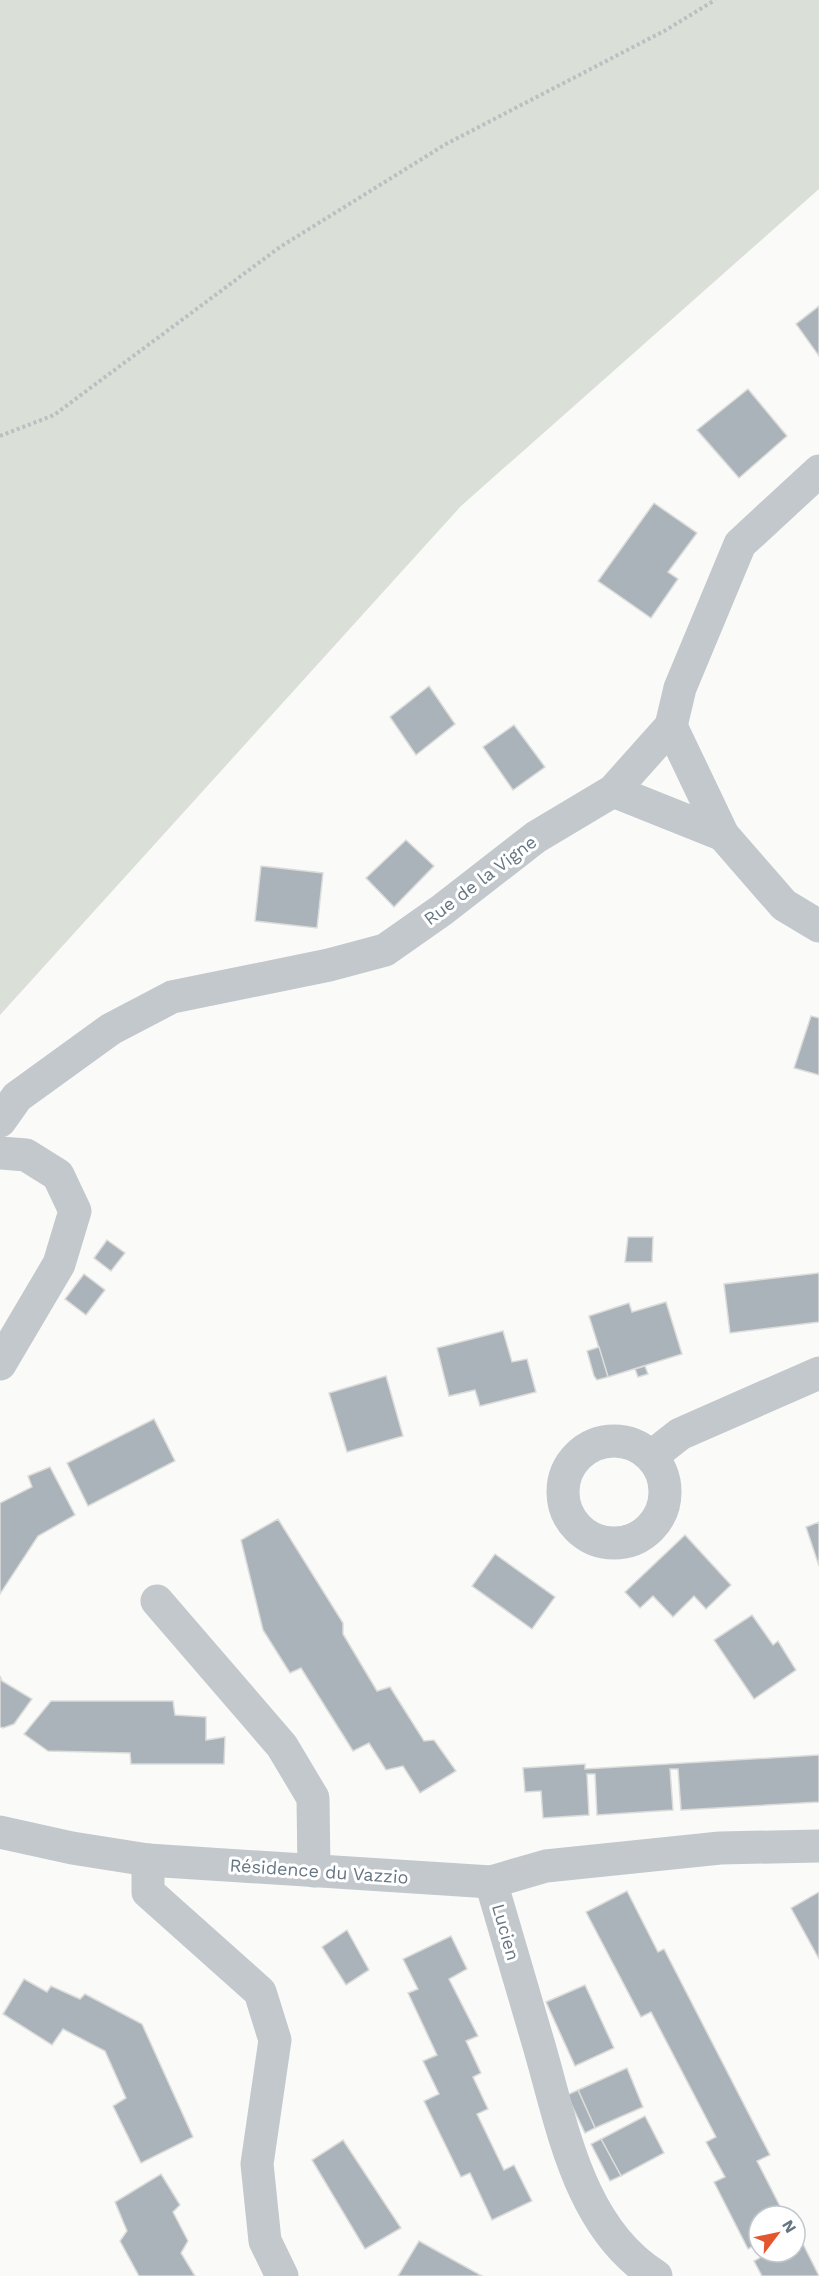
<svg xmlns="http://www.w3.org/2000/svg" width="819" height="2276" viewBox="0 0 819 2276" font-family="'Work Sans',sans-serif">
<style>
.green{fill:#dadfd7}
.building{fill:#aab3b9;stroke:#dcdcda;stroke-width:1.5}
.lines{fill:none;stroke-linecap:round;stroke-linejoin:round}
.path{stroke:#bbbfc2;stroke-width:4;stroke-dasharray:3 3;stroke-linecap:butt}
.street{stroke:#c3c8cc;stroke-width:33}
.labels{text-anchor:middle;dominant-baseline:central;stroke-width:6;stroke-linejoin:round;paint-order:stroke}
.street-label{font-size:18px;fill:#657683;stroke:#fff}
</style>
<rect width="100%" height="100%" fill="#fafaf8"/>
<path class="green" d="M 0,0 L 819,0 L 819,189 L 461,506 L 0,1015 Z"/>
<g class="building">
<path d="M 819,306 L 819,356 L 796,324 Z"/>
<path d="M 748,389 L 787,436 L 739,478 L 697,430 Z"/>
<path d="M 654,503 L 697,533 L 668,572 L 678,579 L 651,618 L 598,581 Z"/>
<path d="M 429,686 L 455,724 L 416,755 L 390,717 Z"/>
<path d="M 514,725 L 545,767 L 513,790 L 483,747 Z"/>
<path d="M 406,840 L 434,866 L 394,907 L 366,878 Z"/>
<path d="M 261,866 L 323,873 L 317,928 L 255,921 Z"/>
<path d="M 811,1016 L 819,1018 L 819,1075 L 794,1068 Z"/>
<path d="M 628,1237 L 653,1237 L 652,1262 L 625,1262 Z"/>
<path d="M 107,1240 L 125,1253 L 111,1271 L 94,1258 Z"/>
<path d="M 819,1273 L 819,1322 L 730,1333 L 724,1284 Z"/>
<path d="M 84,1274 L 105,1290 L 86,1315 L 65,1299 Z"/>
<path d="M 666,1302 L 682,1354 L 608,1377 L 589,1316 L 629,1303 L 632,1312 Z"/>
<path d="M 503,1331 L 512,1362 L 527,1359 L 536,1392 L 480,1406 L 475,1390 L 449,1396 L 437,1348 Z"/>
<path d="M 599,1347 L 608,1377 L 597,1380 L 594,1376 L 587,1351 Z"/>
<path d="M 645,1366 L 648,1374 L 638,1377 L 635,1369 Z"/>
<path d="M 386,1376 L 403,1436 L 347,1452 L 329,1393 Z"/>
<path d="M 154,1419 L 175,1461 L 88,1506 L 67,1463 Z"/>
<path d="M 50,1467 L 75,1515 L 38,1536 L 0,1594 L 0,1503 L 32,1487 L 28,1476 Z"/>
<path d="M 278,1519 L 343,1623 L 343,1634 L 377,1691 L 390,1687 L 424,1741 L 434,1740 L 456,1771 L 420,1793 L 403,1766 L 386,1770 L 369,1743 L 353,1751 L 301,1668 L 290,1673 L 263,1630 L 241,1540 Z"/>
<path d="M 819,1522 L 819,1566 L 806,1527 Z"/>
<path d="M 685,1535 L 731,1585 L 706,1609 L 694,1596 L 673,1617 L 653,1596 L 640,1608 L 625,1592 Z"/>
<path d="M 495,1554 L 555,1597 L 532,1629 L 472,1586 Z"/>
<path d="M 752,1615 L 773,1645 L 778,1641 L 796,1670 L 754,1699 L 714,1640 Z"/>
<path d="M 0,1676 L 2,1681 L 32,1699 L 14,1724 L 3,1728 L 0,1727 Z"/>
<path d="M 51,1701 L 173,1701 L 175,1715 L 206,1717 L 206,1740 L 225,1737 L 224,1764 L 131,1764 L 130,1753 L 48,1751 L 24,1734 Z"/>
<path d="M 819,1755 L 819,1802 L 681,1810 L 678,1769 L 670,1769 L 673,1810 L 597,1815 L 595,1774 L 587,1774 L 589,1815 L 543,1818 L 541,1791 L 525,1792 L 523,1768 L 585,1764 L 585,1769 Z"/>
<path d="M 627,1891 L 658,1952 L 664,1949 L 770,2155 L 757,2161 L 785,2216 L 759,2216 L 759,2243 L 748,2249 L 714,2182 L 725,2177 L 706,2142 L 716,2137 L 651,2012 L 641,2017 L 586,1912 Z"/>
<path d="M 819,1892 L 819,1959 L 791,1908 Z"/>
<path d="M 347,1930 L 369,1970 L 346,1985 L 322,1947 Z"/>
<path d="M 451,1936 L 467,1969 L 449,1979 L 478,2036 L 466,2041 L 481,2073 L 473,2077 L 488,2109 L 477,2114 L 504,2170 L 514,2165 L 532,2201 L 492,2220 L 470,2173 L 461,2177 L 424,2101 L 439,2094 L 423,2061 L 437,2055 L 408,1993 L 418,1989 L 403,1959 Z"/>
<path d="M 24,1979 L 47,1992 L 51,1986 L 80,1999 L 85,1994 L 142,2024 L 193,2137 L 141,2163 L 113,2106 L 126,2098 L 105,2051 L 63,2029 L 52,2045 L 3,2014 Z"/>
<path d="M 585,1985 L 614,2048 L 575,2066 L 546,2002 Z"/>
<path d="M 627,2068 L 643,2107 L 595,2128 L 578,2090 Z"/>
<path d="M 578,2090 L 595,2128 L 585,2133 L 567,2095 Z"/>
<path d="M 645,2116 L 664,2153 L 621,2176 L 601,2139 Z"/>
<path d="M 601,2139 L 621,2176 L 610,2181 L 591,2144 Z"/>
<path d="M 343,2140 L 401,2228 L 365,2249 L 312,2160 Z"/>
<path d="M 161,2174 L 180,2205 L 173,2212 L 188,2241 L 181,2253 L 195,2276 L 139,2276 L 120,2241 L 127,2231 L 115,2202 Z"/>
<path d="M 799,2236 L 819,2276 L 762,2276 L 754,2261 L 770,2252 L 795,2252 L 795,2239 Z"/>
<path d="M 419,2241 L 482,2276 L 398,2276 Z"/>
</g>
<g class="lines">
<path class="path" d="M 0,436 L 54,415 L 280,247 L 446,144 L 666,30 L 715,0"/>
<g class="street">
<path d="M 671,726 L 723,835 L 784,905 L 819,926"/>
<path d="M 613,791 L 723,835"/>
<path d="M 0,1121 L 17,1097 L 111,1029 L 172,997 L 329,965 L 385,950 L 442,910 L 536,837 L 613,791 L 671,726 L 680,688 L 740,544 L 819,471"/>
<path d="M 0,1153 L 26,1155 L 58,1175 L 75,1211 L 59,1264 L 0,1364"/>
<circle cx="614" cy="1492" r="51"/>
<path d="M 652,1456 L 680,1434 L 819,1373"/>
<path d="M 157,1601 L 282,1746 L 313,1798 L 314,1871"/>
<path d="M 0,1832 L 72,1848 L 148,1860 L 491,1882 L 546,1866 L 720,1848 L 819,1846"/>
<path d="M 148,1860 L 148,1892 L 260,1992 L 275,2040 L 257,2164 L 265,2241 L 282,2276"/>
<path d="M 491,1882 C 507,1938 524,1993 540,2049 C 563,2129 580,2229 656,2276"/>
</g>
</g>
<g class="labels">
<g class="street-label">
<text transform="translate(480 880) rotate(-37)">Rue de la Vigne</text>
<text transform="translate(319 1871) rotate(4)">Résidence du Vazzio</text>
<text transform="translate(506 1932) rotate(74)">Lucien</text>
</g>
</g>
<g transform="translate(777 2234) rotate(58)"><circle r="28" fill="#ffffff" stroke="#c1c8cd" stroke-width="1.5"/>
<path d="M0-4.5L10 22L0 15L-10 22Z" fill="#e4572e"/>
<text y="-9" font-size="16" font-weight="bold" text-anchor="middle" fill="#657683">N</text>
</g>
</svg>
